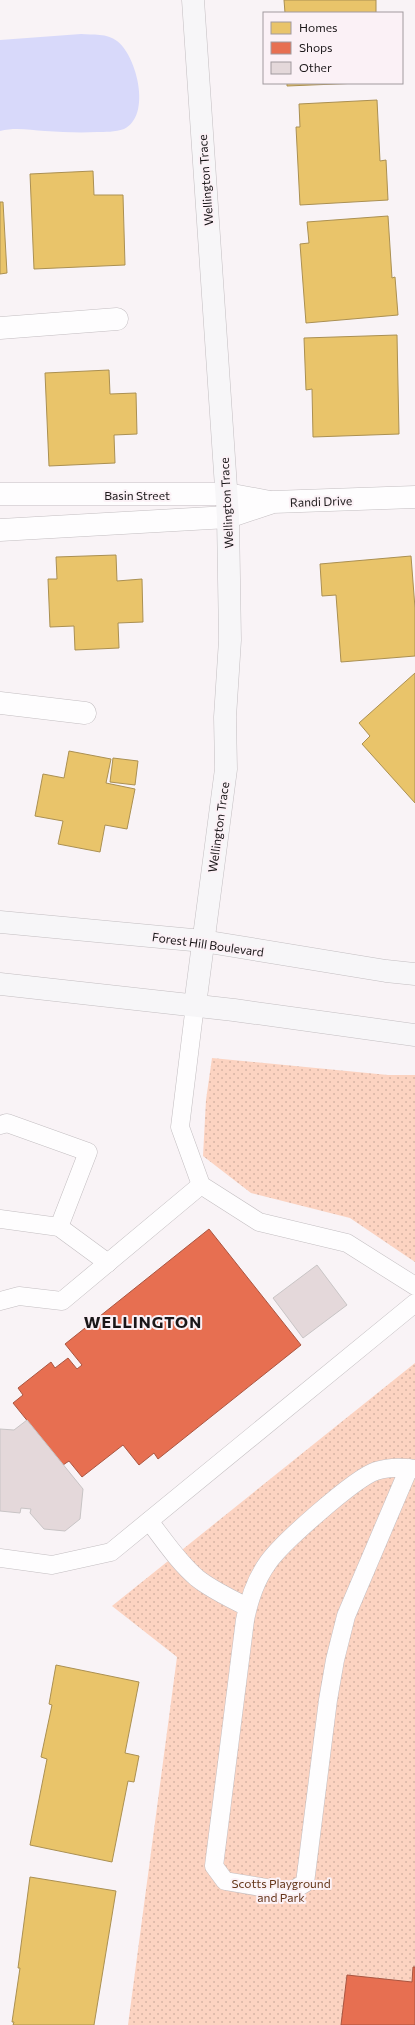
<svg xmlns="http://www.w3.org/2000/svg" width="415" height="2025" viewBox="0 0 415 2025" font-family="Commissioner,sans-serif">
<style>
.park{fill:url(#park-dots)}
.water{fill:#d8d9fa}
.homes{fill:#e9c46a;stroke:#ab9052}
.shops{fill:#e76f51;stroke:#aa5540}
.building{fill:#e4d8da;stroke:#c8c4c5}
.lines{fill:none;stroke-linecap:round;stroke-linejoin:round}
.lane-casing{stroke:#c3bec1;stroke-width:19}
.street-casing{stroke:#c3bec1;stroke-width:23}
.secondary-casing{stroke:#c3bec1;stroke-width:23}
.lane{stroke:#fefdfe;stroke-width:18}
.street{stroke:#fefdfe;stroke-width:22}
.secondary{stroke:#f7f6f8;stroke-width:22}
.labels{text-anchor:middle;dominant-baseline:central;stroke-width:4;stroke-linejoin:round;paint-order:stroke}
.street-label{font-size:12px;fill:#1b1719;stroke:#fbf1f6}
.park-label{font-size:12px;fill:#643418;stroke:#fbf1f6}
.district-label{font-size:16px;font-weight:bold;letter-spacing:1px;fill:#1b1719;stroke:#fbf1f6}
</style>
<defs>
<pattern id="park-dots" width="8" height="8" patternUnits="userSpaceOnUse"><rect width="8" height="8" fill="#fcd3c1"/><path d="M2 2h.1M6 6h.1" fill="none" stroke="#d7b4a5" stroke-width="1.8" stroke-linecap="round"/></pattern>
</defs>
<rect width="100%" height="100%" fill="#f9f3f6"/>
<g class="park">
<path d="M 212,1058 L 388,1075 L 415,1075 L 415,1262 L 350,1218 L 251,1193 L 203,1156 L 206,1100 Z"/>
<path d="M 415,1363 L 415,2025 L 128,2025 L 177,1657 L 112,1606 Z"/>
</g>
<path class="water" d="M 81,34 C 93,35 107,33 117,41 C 137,56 152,116 124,129 C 115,132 105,132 97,132 C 79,133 62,132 45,131 C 29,130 16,127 0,131 L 0,40 Z"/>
<g class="homes">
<path d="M 284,0 L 376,0 L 376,13 L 285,13 Z"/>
<path d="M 287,83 L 360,83 L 287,86 Z"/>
<path d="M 377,100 L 380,161 L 386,160 L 388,200 L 300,205 L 296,127 L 300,127 L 299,104 Z"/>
<path d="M 93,171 L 94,195 L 123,195 L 125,265 L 34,269 L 30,174 Z"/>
<path d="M 0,202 L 3,202 L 7,273 L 0,274 Z"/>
<path d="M 388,216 L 392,278 L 395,277 L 398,315 L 306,323 L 300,244 L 309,243 L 307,222 Z"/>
<path d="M 397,335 L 399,434 L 313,437 L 312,389 L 306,390 L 304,338 Z"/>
<path d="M 109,370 L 110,394 L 136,393 L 137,434 L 114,435 L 115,463 L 49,466 L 45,373 Z"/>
<path d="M 116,555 L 117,581 L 142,579 L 143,622 L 118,623 L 119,648 L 75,650 L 74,626 L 50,627 L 48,579 L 57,579 L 56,557 Z"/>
<path d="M 411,556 L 415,608 L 415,656 L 341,662 L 336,595 L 322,596 L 320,564 Z"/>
<path d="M 415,673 L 415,803 L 362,744 L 370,736 L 359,723 Z"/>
<path d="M 69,751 L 111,759 L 106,783 L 135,789 L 127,829 L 105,825 L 100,852 L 58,844 L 63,821 L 35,816 L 43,774 L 64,778 Z"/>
<path d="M 113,758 L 138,761 L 135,785 L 110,782 Z"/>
<path d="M 56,1665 L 139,1682 L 125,1753 L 139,1756 L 134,1782 L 128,1781 L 112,1862 L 30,1845 L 47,1759 L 41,1757 L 52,1705 L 49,1704 Z"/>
<path d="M 30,1877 L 116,1891 L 94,2025 L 13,2025 L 14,2022 L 12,2022 L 20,1968 L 18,1968 Z"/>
</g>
<g class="shops">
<path d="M 209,1229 L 301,1345 L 158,1459 L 154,1453 L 139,1465 L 123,1445 L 82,1477 L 69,1461 L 63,1465 L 13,1403 L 23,1395 L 18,1388 L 51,1362 L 55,1368 L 68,1358 L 77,1369 L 82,1365 L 65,1344 Z"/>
<path d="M 413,1967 L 415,1967 L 415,2025 L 341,2025 L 347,1975 L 412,1982 Z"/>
</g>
<g class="building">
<path d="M 317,1265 L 347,1305 L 303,1338 L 273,1298 Z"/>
<path d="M 27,1420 L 83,1489 L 80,1519 L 65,1531 L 44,1529 L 30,1513 L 31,1509 L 21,1508 L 20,1513 L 0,1511 L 0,1429 L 14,1430 Z"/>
</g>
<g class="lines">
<g class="lane-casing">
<g id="lane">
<path d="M 195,1005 L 180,1127 L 201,1185 L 259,1222 L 347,1243 L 415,1286"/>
<path d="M 0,1125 L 7,1123 L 88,1152 L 59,1227"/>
<path d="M 0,1219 L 59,1227 L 108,1263"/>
<path d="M 0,1301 L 19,1296 L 62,1301 L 201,1185"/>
<path d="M 409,1468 L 346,1616 L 335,1660 L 328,1700 L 305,1883 L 290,1892 L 225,1881 L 214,1866 L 245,1620 C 249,1600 255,1581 267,1564 C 280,1544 355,1478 376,1471 C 388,1467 402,1467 415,1469"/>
<path d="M 149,1521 C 164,1540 178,1562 197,1578 C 212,1590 230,1598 247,1607"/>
<path d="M 0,1558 L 52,1565 L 111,1552 L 415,1303"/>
</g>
</g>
<g class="street-casing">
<g id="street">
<path d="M 0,328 L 117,319"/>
<path d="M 0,494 L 227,494 L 270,502"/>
<path d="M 0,530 L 228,517 L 273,502 L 415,497"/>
<path d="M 0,703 L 85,713"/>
</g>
</g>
<g class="secondary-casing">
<g id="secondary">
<path d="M 193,0 L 228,517 L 230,640 L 225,717 L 226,769 L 195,1005"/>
<path d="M 0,922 L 203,941 L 386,971 L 415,974"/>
<path d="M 0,984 L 234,1010 L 415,1035"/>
</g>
</g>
<use href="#lane" class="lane"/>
<use href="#street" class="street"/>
<use href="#secondary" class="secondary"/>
</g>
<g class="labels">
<g class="street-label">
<text transform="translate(205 180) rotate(-94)">Wellington Trace</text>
<text x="137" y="495">Basin Street</text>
<text transform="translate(321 501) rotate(-2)">Randi Drive</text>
<text transform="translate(226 503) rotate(-93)">Wellington Trace</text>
<text transform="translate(218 827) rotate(-82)">Wellington Trace</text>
<text transform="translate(208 944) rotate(8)">Forest Hill Boulevard</text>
</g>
<g class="park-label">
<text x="281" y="1883">Scotts Playground<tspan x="281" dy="14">and Park</tspan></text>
</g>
<g class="district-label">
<text x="143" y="1321">WELLINGTON</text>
</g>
</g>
<rect x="263" y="12" width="140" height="72" fill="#fbf1f6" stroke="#a19a9e"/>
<rect x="271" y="22" width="20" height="12" fill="#e9c46a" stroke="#a19a9e"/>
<text x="299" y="32" font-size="12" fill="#1b1719">Homes</text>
<rect x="271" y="42" width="20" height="12" fill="#e76f51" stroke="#a19a9e"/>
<text x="299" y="52" font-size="12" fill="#1b1719">Shops</text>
<rect x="271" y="62" width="20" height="12" fill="#e4d8da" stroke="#a19a9e"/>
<text x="299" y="72" font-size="12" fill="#1b1719">Other</text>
</svg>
